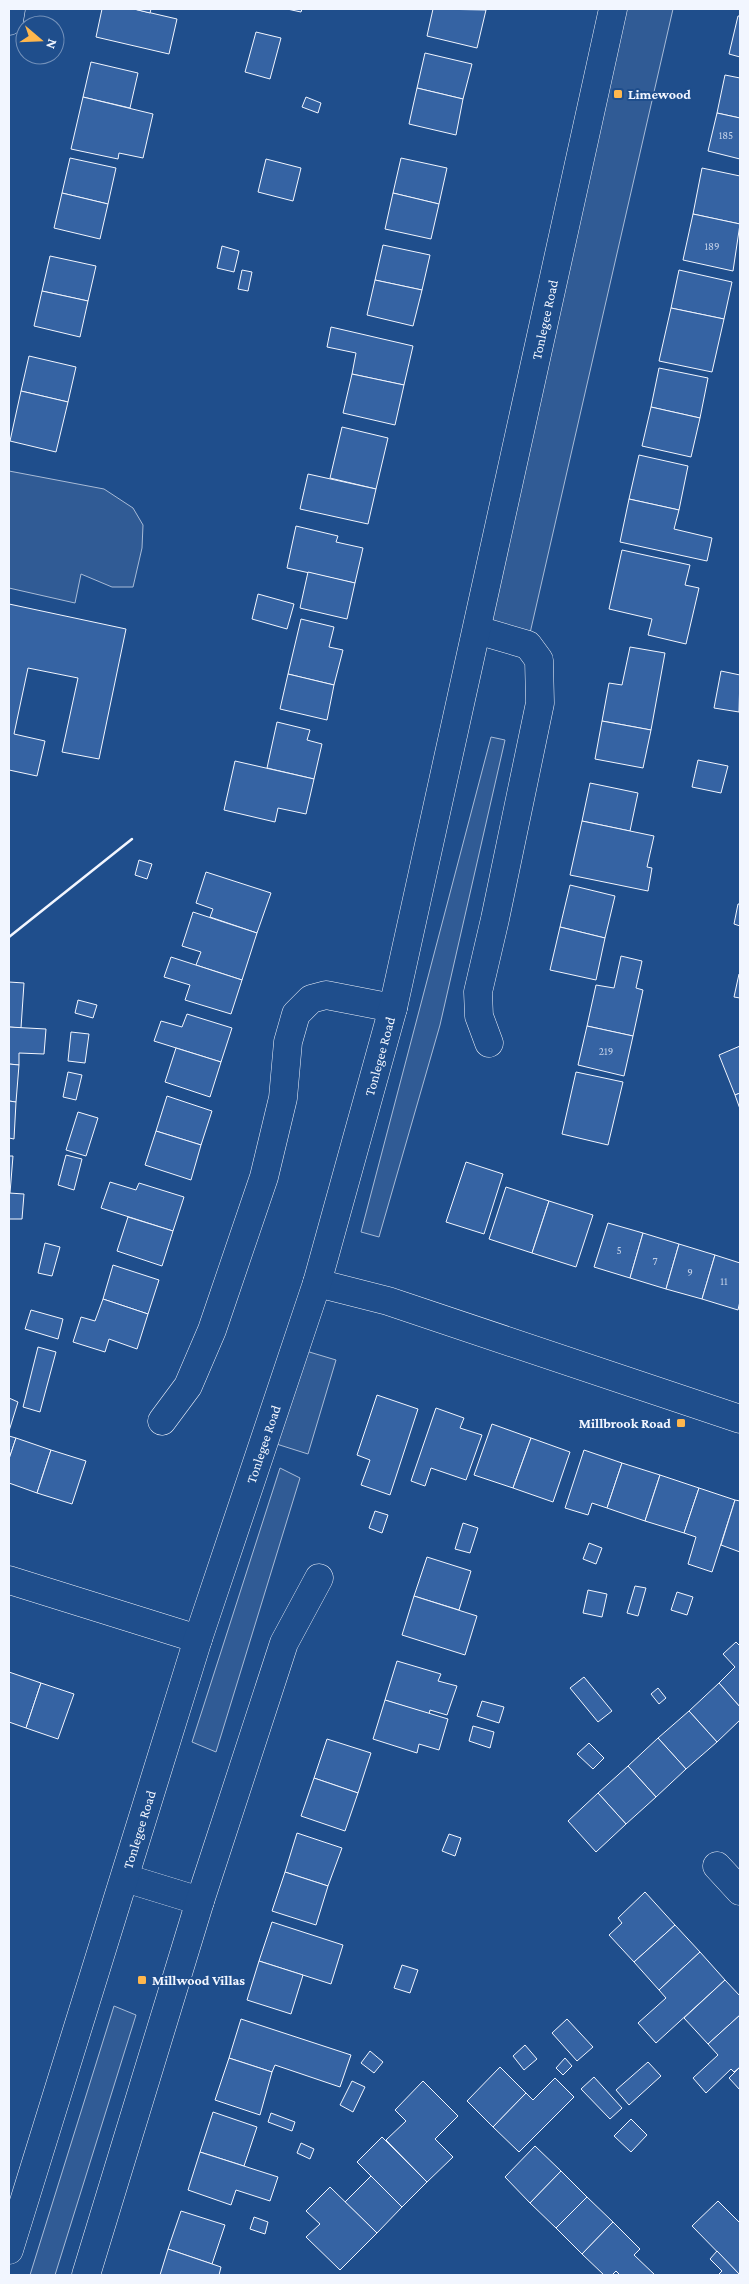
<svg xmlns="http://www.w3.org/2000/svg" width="749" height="2284" viewBox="0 0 749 2284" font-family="'Crimson Pro',serif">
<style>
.built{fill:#305b95;stroke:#a8bbd7}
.building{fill:#3563a3;stroke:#f2f6ff}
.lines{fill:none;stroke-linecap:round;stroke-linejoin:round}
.minor-casing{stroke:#f2f6ff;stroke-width:29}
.tertiary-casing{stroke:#f2f6ff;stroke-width:29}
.secondary-casing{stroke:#f2f6ff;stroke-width:29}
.minor{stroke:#1f4e8c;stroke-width:28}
.tertiary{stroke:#1f4e8c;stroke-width:28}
.secondary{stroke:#1f4e8c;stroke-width:28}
.wall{stroke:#f2f6ff;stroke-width:2.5}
.poi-dot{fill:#ffb74d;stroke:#1f4e8c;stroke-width:2}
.labels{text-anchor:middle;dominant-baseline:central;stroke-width:4;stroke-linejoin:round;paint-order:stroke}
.number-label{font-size:11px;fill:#c3d1e8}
.poi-label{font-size:14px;font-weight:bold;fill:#f2f6ff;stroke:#1f4e8c;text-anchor:start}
.street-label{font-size:14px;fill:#f2f6ff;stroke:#1f4e8c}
</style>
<rect width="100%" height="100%" fill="#1f4e8c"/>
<g class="built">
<path d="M 613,9 L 673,9 L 525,655 L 479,623 Z"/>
<path d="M 9,471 L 104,489 L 133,508 L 143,525 L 142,548 L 133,587 L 112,587 L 81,574 L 75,603 L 9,588 Z"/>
<path d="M 491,737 L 505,740 L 440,1025 L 379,1237 L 361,1232 Z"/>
<path d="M 296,1348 L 336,1360 L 308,1454 L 267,1441 Z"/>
<path d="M 280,1468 L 300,1478 L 216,1752 L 192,1742 Z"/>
<path d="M 114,2006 L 136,2015 L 55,2275 L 30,2275 Z"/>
</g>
<g class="building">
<path d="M 102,9 L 134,9 L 177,19 L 169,54 L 96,37 Z"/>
<path d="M 134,9 L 151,9 L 150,13 Z"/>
<path d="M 287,9 L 302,9 L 301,12 Z"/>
<path d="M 433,9 L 486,10 L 477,48 L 427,36 Z"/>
<path d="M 738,16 L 740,16 L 740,57 L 729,54 Z"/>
<path d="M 256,32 L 281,38 L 270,79 L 245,72 Z"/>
<path d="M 425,53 L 472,64 L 463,99 L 417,88 Z"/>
<path d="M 91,62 L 138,73 L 130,108 L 83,97 Z"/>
<path d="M 725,75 L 740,78 L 740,118 L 717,113 Z"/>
<path d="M 417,88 L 463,99 L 456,135 L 409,124 Z"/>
<path d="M 83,97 L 153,114 L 143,158 L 119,153 L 118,159 L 71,149 Z"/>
<path d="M 306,97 L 321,103 L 318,113 L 302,107 Z"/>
<path d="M 717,113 L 740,118 L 740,159 L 708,151 Z"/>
<path d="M 70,158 L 116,168 L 108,204 L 62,193 Z"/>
<path d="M 401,158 L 447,168 L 439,204 L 393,193 Z"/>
<path d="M 266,159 L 301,168 L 293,201 L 258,192 Z"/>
<path d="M 702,168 L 740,176 L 740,224 L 693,214 Z"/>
<path d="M 62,193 L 108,204 L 100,239 L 54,228 Z"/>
<path d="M 393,193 L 439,204 L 431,239 L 385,229 Z"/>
<path d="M 693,214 L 740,224 L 733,271 L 683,260 Z"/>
<path d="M 383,245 L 430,255 L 422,290 L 375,280 Z"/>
<path d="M 222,246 L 239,251 L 234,272 L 217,268 Z"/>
<path d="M 50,256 L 96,266 L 88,301 L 42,291 Z"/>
<path d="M 242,270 L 252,272 L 248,291 L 238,289 Z"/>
<path d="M 679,270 L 732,282 L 724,319 L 671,308 Z"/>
<path d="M 375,280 L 422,290 L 413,326 L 367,315 Z"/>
<path d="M 42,291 L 88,301 L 80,337 L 34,326 Z"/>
<path d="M 671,308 L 724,319 L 712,372 L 659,361 Z"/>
<path d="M 331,327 L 413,346 L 404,385 L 352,374 L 356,353 L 327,347 Z"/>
<path d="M 29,356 L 76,367 L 68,402 L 21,391 Z"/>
<path d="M 659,368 L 708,378 L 700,418 L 651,407 Z"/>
<path d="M 352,374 L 404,385 L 395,425 L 343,413 Z"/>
<path d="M 21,391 L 68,402 L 56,452 L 10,441 Z"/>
<path d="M 651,407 L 700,418 L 691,457 L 642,446 Z"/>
<path d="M 342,427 L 388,438 L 376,489 L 330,478 Z"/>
<path d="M 639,455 L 688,466 L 679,510 L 629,499 Z"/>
<path d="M 308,474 L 376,489 L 368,524 L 300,509 Z"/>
<path d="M 629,499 L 679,510 L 674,529 L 712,538 L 707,561 L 620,542 Z"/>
<path d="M 296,526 L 338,536 L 336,542 L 363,548 L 355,583 L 287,568 Z"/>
<path d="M 622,550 L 690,565 L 685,585 L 699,588 L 686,644 L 648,635 L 652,619 L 609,609 Z"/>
<path d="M 308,572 L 355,583 L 347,619 L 300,608 Z"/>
<path d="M 258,594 L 294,604 L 287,629 L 252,619 Z"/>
<path d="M 9,604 L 126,629 L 99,759 L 62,752 L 78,678 L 28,668 L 14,734 L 45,741 L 37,776 L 9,770 Z"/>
<path d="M 301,619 L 334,627 L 329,647 L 343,650 L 334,685 L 288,674 Z"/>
<path d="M 630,647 L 665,653 L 651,730 L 602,721 L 609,683 L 622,685 Z"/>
<path d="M 721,671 L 740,675 L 739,712 L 714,708 Z"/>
<path d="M 288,674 L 334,685 L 327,720 L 280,709 Z"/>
<path d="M 602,721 L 651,730 L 643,768 L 595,759 Z"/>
<path d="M 277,722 L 310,730 L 307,740 L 322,744 L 314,779 L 267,768 Z"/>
<path d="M 698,760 L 728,766 L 721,793 L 692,787 Z"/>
<path d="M 235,761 L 314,779 L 306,814 L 278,808 L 275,822 L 224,810 Z"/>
<path d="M 590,783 L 638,793 L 630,831 L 582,821 Z"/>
<path d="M 582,821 L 654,836 L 647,867 L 652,868 L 648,891 L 570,875 Z"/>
<path d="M 139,860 L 152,864 L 147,879 L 135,875 Z"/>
<path d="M 206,872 L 271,893 L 257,933 L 210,917 L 213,909 L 196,903 Z"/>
<path d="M 570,885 L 615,896 L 605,938 L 560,927 Z"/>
<path d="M 738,904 L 740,904 L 740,926 L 734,924 Z"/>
<path d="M 193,912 L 257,933 L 242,980 L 196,965 L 201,952 L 182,946 Z"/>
<path d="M 560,927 L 605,938 L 596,980 L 550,970 Z"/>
<path d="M 621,956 L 642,961 L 636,988 L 643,990 L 633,1036 L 587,1026 L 596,985 L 614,988 Z"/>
<path d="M 171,957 L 242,980 L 231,1014 L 185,1000 L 190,985 L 164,977 Z"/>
<path d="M 739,974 L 740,974 L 740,998 L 734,997 Z"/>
<path d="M 9,982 L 24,983 L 21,1028 L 9,1027 Z"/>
<path d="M 78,1000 L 97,1005 L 93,1018 L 75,1013 Z"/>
<path d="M 187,1014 L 232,1028 L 221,1062 L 154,1041 L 161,1021 L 182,1027 Z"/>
<path d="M 587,1026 L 633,1036 L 624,1076 L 578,1065 Z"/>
<path d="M 9,1027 L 46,1029 L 44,1054 L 19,1053 L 19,1065 L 9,1064 Z"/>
<path d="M 71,1032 L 89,1034 L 85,1063 L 68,1061 Z"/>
<path d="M 740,1046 L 740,1093 L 735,1095 L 719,1055 Z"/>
<path d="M 176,1048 L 221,1062 L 210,1097 L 165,1082 Z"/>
<path d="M 9,1064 L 19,1065 L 16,1102 L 9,1101 Z"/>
<path d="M 68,1072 L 82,1075 L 76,1100 L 63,1097 Z"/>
<path d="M 576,1072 L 623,1082 L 608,1145 L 562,1134 Z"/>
<path d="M 740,1093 L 740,1109 L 735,1095 Z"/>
<path d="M 167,1096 L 212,1111 L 201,1145 L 156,1131 Z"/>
<path d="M 9,1101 L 16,1102 L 14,1139 L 9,1138 Z"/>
<path d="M 78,1112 L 98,1118 L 86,1156 L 66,1150 Z"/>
<path d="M 156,1131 L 201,1145 L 191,1180 L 145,1165 Z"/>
<path d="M 66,1155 L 82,1159 L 74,1190 L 58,1185 Z"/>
<path d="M 9,1156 L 13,1156 L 10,1193 L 9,1193 Z"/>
<path d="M 466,1162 L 503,1174 L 484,1234 L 446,1222 Z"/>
<path d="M 110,1182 L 136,1190 L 139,1183 L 184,1197 L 173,1231 L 101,1208 Z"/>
<path d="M 506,1187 L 549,1201 L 532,1253 L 489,1239 Z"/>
<path d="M 9,1193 L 24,1194 L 22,1219 L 9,1219 Z"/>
<path d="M 549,1201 L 593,1215 L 576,1267 L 532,1253 Z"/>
<path d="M 128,1217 L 173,1231 L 162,1266 L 117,1251 Z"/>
<path d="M 608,1223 L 643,1233 L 630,1278 L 594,1267 Z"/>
<path d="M 643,1233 L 679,1244 L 666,1289 L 630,1278 Z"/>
<path d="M 45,1243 L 60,1247 L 52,1276 L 38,1273 Z"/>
<path d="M 679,1244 L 715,1255 L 702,1299 L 666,1289 Z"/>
<path d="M 715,1255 L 740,1263 L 740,1301 L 738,1310 L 702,1299 Z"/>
<path d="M 113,1265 L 159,1280 L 148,1314 L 103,1299 Z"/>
<path d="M 103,1299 L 148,1314 L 137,1349 L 109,1339 L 105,1352 L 73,1342 L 81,1317 L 95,1321 Z"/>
<path d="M 31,1310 L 63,1319 L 58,1339 L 25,1329 Z"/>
<path d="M 38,1347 L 56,1352 L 40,1412 L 23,1407 Z"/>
<path d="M 377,1395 L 418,1409 L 390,1495 L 361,1485 L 370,1460 L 357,1455 Z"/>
<path d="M 9,1398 L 18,1402 L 9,1431 Z"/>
<path d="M 436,1408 L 464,1418 L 460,1428 L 482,1435 L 466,1480 L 431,1468 L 425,1486 L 411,1481 Z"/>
<path d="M 492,1424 L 531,1438 L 513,1488 L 474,1475 Z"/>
<path d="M 9,1436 L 16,1438 L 9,1459 Z"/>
<path d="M 16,1438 L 51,1450 L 37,1493 L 9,1483 L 9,1459 Z"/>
<path d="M 531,1438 L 570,1452 L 553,1502 L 513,1488 Z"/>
<path d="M 51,1450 L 86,1461 L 72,1504 L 37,1493 Z"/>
<path d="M 584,1450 L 622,1463 L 607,1508 L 592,1503 L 588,1515 L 565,1508 Z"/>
<path d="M 622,1463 L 660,1475 L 645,1521 L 607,1508 Z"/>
<path d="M 660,1475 L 699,1488 L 684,1533 L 645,1521 Z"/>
<path d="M 699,1488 L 735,1500 L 712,1572 L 688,1564 L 696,1537 L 684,1533 Z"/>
<path d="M 735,1500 L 740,1501 L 740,1552 L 721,1545 Z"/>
<path d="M 375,1511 L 388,1515 L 382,1533 L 369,1528 Z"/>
<path d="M 463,1523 L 478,1528 L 470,1553 L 455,1549 Z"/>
<path d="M 589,1543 L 602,1548 L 596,1564 L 583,1559 Z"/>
<path d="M 427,1557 L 471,1571 L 459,1610 L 414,1596 Z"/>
<path d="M 635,1586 L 646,1588 L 638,1616 L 627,1613 Z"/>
<path d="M 588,1590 L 607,1594 L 602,1617 L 583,1613 Z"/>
<path d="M 677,1592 L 693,1597 L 687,1615 L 671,1610 Z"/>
<path d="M 414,1596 L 477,1616 L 465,1655 L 402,1635 Z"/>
<path d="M 736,1642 L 740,1646 L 740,1707 L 719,1683 L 735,1667 L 723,1654 Z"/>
<path d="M 397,1661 L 441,1674 L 438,1681 L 457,1686 L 447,1715 L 430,1710 L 429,1714 L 385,1700 Z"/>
<path d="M 9,1672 L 41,1683 L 26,1728 L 9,1722 Z"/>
<path d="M 584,1677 L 612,1711 L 598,1722 L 570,1688 Z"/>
<path d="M 41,1683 L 74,1694 L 58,1739 L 26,1728 Z"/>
<path d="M 719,1683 L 740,1707 L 740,1720 L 717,1742 L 689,1711 Z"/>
<path d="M 658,1688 L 666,1698 L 659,1704 L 651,1694 Z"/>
<path d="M 385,1700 L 448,1719 L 439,1750 L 419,1744 L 417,1753 L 373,1739 Z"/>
<path d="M 482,1701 L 504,1707 L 499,1723 L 477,1716 Z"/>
<path d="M 689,1711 L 717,1742 L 686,1769 L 658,1738 Z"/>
<path d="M 473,1726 L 494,1732 L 490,1748 L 469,1741 Z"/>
<path d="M 658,1738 L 686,1769 L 656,1797 L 628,1766 Z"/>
<path d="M 327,1739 L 371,1753 L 358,1793 L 314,1778 Z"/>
<path d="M 589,1743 L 604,1758 L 593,1769 L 577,1754 Z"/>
<path d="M 628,1766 L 656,1797 L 626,1824 L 598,1793 Z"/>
<path d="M 314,1778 L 358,1793 L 345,1831 L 301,1816 Z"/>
<path d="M 598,1793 L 626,1824 L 596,1852 L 568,1821 Z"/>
<path d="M 297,1833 L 342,1848 L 328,1886 L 285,1872 Z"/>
<path d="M 449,1834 L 461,1838 L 455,1856 L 442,1851 Z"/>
<path d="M 285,1872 L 328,1886 L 316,1925 L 272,1911 Z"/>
<path d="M 645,1892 L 675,1925 L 634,1962 L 609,1935 L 622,1923 L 618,1918 Z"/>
<path d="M 272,1922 L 343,1945 L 331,1984 L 259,1961 Z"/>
<path d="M 675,1925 L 700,1952 L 659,1990 L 634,1962 Z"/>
<path d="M 700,1952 L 725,1980 L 656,2043 L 638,2023 L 666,1998 L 659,1990 Z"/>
<path d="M 259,1961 L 303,1975 L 291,2014 L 247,2000 Z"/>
<path d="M 402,1965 L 418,1970 L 410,1993 L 394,1988 Z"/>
<path d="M 725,1980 L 740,1996 L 740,2015 L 708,2044 L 684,2018 Z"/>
<path d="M 740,2015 L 740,2067 L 734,2072 L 731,2069 L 706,2093 L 693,2078 L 718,2055 L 708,2044 Z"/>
<path d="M 241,2019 L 351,2055 L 340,2087 L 275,2065 L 272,2072 L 229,2058 Z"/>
<path d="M 567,2019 L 593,2047 L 577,2061 L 552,2033 Z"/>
<path d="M 525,2045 L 537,2059 L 524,2070 L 513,2056 Z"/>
<path d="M 370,2051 L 383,2062 L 374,2073 L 361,2063 Z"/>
<path d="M 229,2058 L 272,2072 L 260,2115 L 215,2100 Z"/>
<path d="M 565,2058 L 572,2066 L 563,2075 L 556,2068 Z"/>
<path d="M 648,2062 L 661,2076 L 629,2105 L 616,2090 Z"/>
<path d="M 500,2067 L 526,2093 L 493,2127 L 467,2101 Z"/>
<path d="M 740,2067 L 740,2090 L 729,2078 Z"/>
<path d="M 594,2077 L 622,2108 L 610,2119 L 581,2089 Z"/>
<path d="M 555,2078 L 574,2097 L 519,2152 L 493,2127 L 526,2093 L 533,2100 Z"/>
<path d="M 352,2081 L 365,2087 L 353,2112 L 340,2105 Z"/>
<path d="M 423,2081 L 458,2116 L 435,2139 L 453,2157 L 427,2182 L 386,2140 L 406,2121 L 395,2110 Z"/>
<path d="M 213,2112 L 257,2127 L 244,2166 L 200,2152 Z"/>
<path d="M 271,2113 L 295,2122 L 292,2131 L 268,2122 Z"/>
<path d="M 631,2119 L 647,2135 L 631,2152 L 614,2136 Z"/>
<path d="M 382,2137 L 427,2182 L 402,2207 L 357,2162 Z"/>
<path d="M 301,2143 L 314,2149 L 310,2159 L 297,2153 Z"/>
<path d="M 535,2146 L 561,2171 L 530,2203 L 505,2177 Z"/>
<path d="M 200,2152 L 278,2177 L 270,2201 L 236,2190 L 231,2205 L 188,2190 Z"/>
<path d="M 561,2171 L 587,2197 L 556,2228 L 530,2203 Z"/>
<path d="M 371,2176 L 402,2207 L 377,2233 L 345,2202 Z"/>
<path d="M 330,2187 L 377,2233 L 340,2270 L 306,2237 L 320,2224 L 306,2211 Z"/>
<path d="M 587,2197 L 613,2222 L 582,2254 L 556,2228 Z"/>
<path d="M 718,2201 L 740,2223 L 740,2275 L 692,2226 Z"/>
<path d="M 181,2211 L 225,2225 L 212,2264 L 168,2249 Z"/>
<path d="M 254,2217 L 268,2222 L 265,2234 L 250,2229 Z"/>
<path d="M 613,2222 L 640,2249 L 634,2255 L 655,2275 L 620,2275 L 616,2271 L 612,2275 L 604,2275 L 582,2254 Z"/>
<path d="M 168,2249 L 221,2267 L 219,2275 L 160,2275 Z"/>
<path d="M 717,2251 L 740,2275 L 718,2275 L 722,2271 L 710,2259 Z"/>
</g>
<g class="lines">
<g class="minor-casing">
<g id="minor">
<path d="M 9,21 L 11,9"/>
<path d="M 477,630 L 528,645 L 539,660 L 540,703 L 495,919 L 478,992 L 479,1016 L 489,1043"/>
<path d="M 162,1421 L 188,1386 L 212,1330 L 264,1177 L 283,1098 L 288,1042 L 296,1014 L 311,999 L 326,995 L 393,1008"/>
<path d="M 9,1580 L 198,1639"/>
<path d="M 717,1866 L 740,1891"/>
<path d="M 125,1878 L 200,1901"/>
<path d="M 86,2275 L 200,1901 L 284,1643 L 319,1578"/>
</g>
</g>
<g class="tertiary-casing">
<path id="tertiary" d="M 317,1283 L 388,1301 L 740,1419"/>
</g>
<g class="secondary-casing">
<g id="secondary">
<path id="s1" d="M 9,2250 L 198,1639 L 317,1283 L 393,1008 L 613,9"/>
</g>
</g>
<use href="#minor" class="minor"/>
<use href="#tertiary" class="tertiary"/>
<use href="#secondary" class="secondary"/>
<path class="wall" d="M 9,937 L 132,839"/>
</g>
<g class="poi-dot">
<rect x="613" y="89" width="10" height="10" rx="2.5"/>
<rect x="676" y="1418" width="10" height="10" rx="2.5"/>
<rect x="137" y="1975" width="10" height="10" rx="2.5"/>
</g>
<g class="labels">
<g class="number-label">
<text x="726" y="135">185</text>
<text x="712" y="246">189</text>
<text x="606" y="1051">219</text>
<text x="619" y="1250">5</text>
<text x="655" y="1261">7</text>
<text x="690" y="1272">9</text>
<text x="724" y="1281">11</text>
</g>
<g class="poi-label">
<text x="628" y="94">Limewood</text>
<text x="671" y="1423" text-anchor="end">Millbrook Road</text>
<text x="152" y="1980">Millwood Villas</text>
</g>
<g class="street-label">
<text stroke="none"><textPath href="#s1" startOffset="2005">Tonlegee Road</textPath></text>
<text stroke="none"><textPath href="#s1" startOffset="1250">Tonlegee Road</textPath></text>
<text stroke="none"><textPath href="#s1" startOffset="845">Tonlegee Road</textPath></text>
<text stroke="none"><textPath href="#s1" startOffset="440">Tonlegee Road</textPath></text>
</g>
</g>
<rect width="749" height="2284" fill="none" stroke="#f2f6ff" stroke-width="20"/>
<g transform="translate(40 40) rotate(109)"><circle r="24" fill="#1f4e8c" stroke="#7391ba"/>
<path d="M0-4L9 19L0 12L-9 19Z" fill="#ffb74d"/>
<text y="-8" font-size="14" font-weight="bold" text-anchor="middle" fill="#f2f6ff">N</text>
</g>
</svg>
